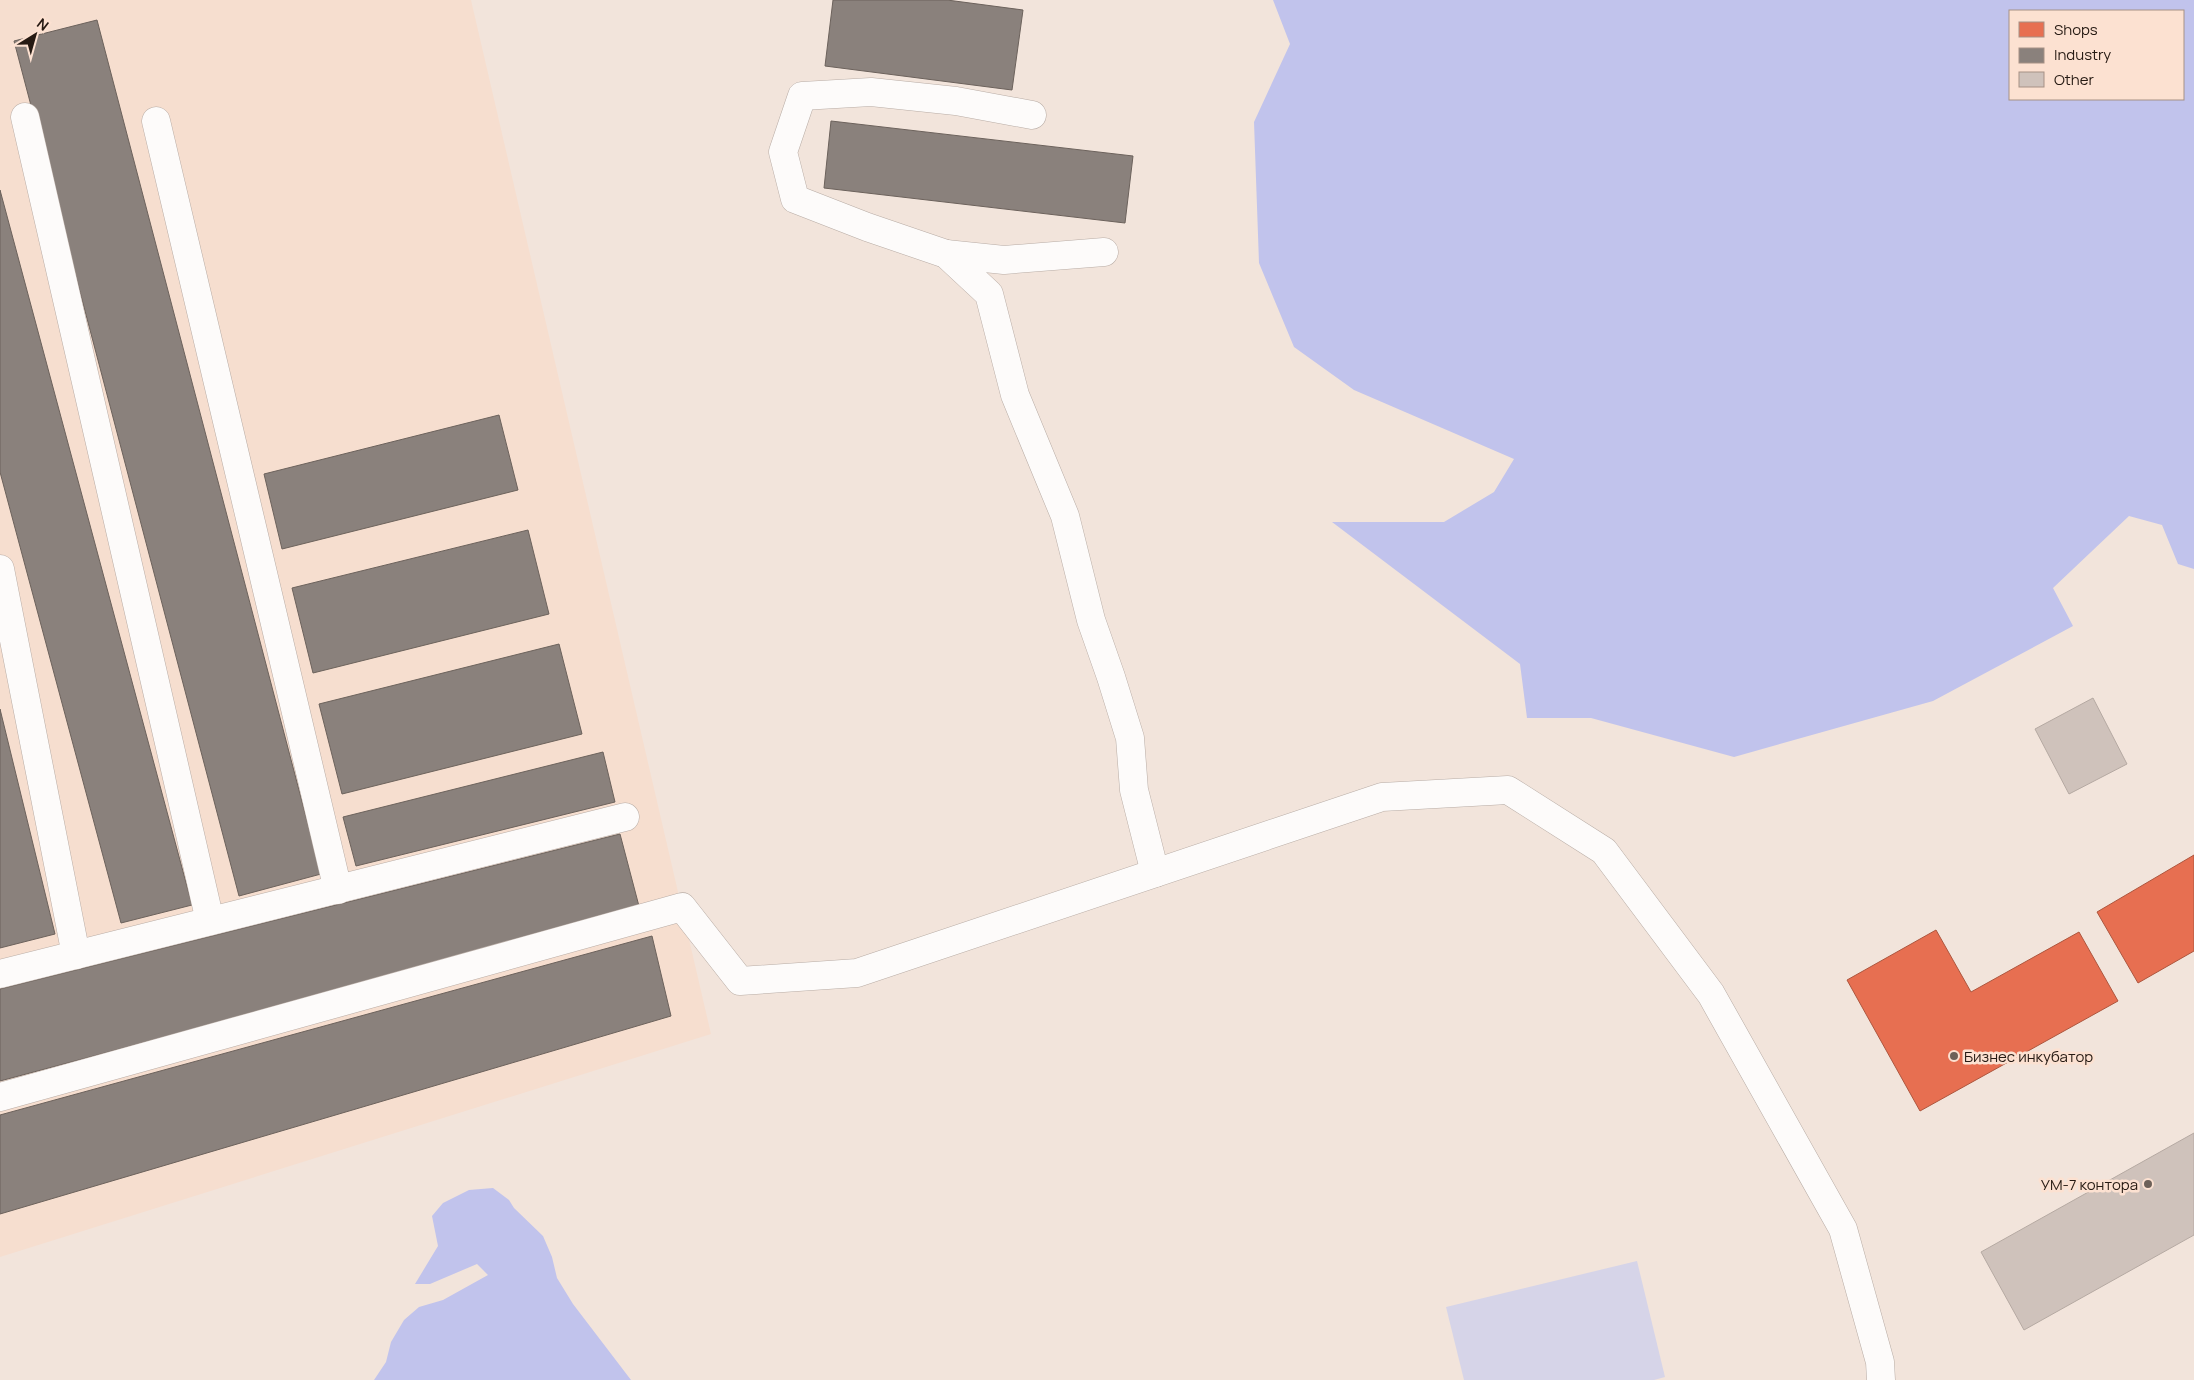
<svg xmlns="http://www.w3.org/2000/svg" width="2194" height="1380" viewBox="0 0 2194 1380" font-family="Manrope,sans-serif">
<style>
.built{fill:#f6decf}
.green{fill:#d6d4e8}
.water{fill:#c1c3ec;fill-rule:evenodd}
.shops{fill:#e76f51;stroke:#ad563e}
.industry{fill:#8a817c;stroke:#6c625c}
.building{fill:#cfc2bb;stroke:#b5a9a2}
.lines{fill:none;stroke-linecap:round;stroke-linejoin:round}
.minor-casing{stroke:#b8aca5;stroke-width:29}
.minor{stroke:#fdfbfa;stroke-width:28}
.poi-dot{fill:#6d6159;stroke:#fce1d1;stroke-width:2}
.labels{text-anchor:middle;dominant-baseline:central;stroke-width:5;stroke-linejoin:round;paint-order:stroke}
.poi-label{font-size:15px;fill:#261a13;stroke:#fce1d1;text-anchor:start}
</style>
<rect width="100%" height="100%" fill="#f2e4db"/>
<path class="built" d="M 0,0 L 471,0 L 711,1034 L 0,1257 Z"/>
<path class="green" d="M 1637,1261 L 1665,1377 L 1654,1380 L 1464,1380 L 1446,1307 Z"/>
<g class="water">
<path d="M 1273,0 L 2194,0 L 2194,569 L 2178,564 L 2162,525 L 2129,516 L 2053,588 L 2073,626 L 1933,701 L 1734,757 L 1591,718 L 1527,718 L 1520,664 L 1332,522 L 1444,522 L 1494,492 L 1514,459 L 1354,390 L 1294,347 L 1259,263 L 1254,122 L 1290,44 ZM 2183,11 L 2183,99 L 2010,99 L 2010,11 Z"/>
<path d="M 493,1188 L 509,1200 L 514,1208 L 543,1236 L 552,1257 L 557,1278 L 573,1304 L 631,1380 L 374,1380 L 386,1362 L 391,1342 L 404,1320 L 419,1307 L 443,1300 L 488,1275 L 477,1264 L 430,1284 L 415,1284 L 438,1246 L 432,1216 L 443,1203 L 469,1190 Z"/>
</g>
<g class="shops">
<path d="M 2194,855 L 2194,951 L 2138,983 L 2097,912 Z"/>
<path d="M 1936,930 L 1971,992 L 2079,932 L 2118,1001 L 1920,1111 L 1847,980 Z"/>
</g>
<g class="industry">
<path d="M 833,0 L 947,0 L 1023,10 L 1012,90 L 825,66 Z"/>
<path d="M 97,20 L 321,874 L 239,896 L 14,41 Z"/>
<path d="M 831,121 L 1133,156 L 1125,223 L 824,188 Z"/>
<path d="M 0,190 L 192,905 L 121,923 L 0,472 Z"/>
<path d="M 499,415 L 518,490 L 282,549 L 264,474 Z"/>
<path d="M 528,530 L 549,614 L 313,673 L 292,588 Z"/>
<path d="M 559,644 L 582,734 L 342,794 L 319,704 Z"/>
<path d="M 0,709 L 55,934 L 0,948 Z"/>
<path d="M 603,752 L 615,802 L 356,866 L 343,817 Z"/>
<path d="M 620,834 L 640,910 L 0,1081 L 0,989 Z"/>
<path d="M 652,936 L 671,1016 L 0,1214 L 0,1115 Z"/>
</g>
<g class="building">
<path d="M 2093,698 L 2127,764 L 2069,794 L 2035,729 Z"/>
<path d="M 2194,1133 L 2194,1235 L 2024,1330 L 1981,1252 Z"/>
</g>
<g class="lines">
<g class="minor-casing">
<g id="minor">
<path d="M 1032,115 L 956,101 L 871,92 L 802,96 L 783,152 L 795,199 L 867,227 L 946,254 L 989,294 L 1015,395 L 1065,516 L 1091,620 L 1111,677 L 1130,738 L 1134,790 L 1155,873"/>
<path d="M 25,117 L 210,921"/>
<path d="M 156,121 L 338,890"/>
<path d="M 946,254 L 1004,260 L 1104,252"/>
<path d="M 0,569 L 76,955"/>
<path d="M 0,974 L 625,817"/>
<path d="M 0,1097 L 682,907 L 740,981 L 857,973 L 1382,797 L 1508,790 L 1604,851 L 1711,994 L 1843,1229 L 1880,1362 L 1881,1380"/>
</g>
</g>
<use href="#minor" class="minor"/>
</g>
<g class="poi-dot">
<circle cx="1954" cy="1056" r="5"/>
<circle cx="2148" cy="1184" r="5"/>
</g>
<g class="labels">
<g class="poi-label">
<text x="1964" y="1056">Бизнес инкубатор</text>
<text x="2138" y="1184" text-anchor="end">УМ-7 контора</text>
</g>
</g>
<rect x="2009" y="10" width="175" height="90" fill="#fce1d1" stroke="#a69185"/>
<rect x="2019" y="22" width="25" height="15" fill="#e76f51" stroke="#a69185"/>
<text x="2054" y="35" font-size="15" fill="#261a13">Shops</text>
<rect x="2019" y="48" width="25" height="15" fill="#8a817c" stroke="#a69185"/>
<text x="2054" y="60" font-size="15" fill="#261a13">Industry</text>
<rect x="2019" y="72" width="25" height="15" fill="#cfc2bb" stroke="#a69185"/>
<text x="2054" y="85" font-size="15" fill="#261a13">Other</text>
<g transform="translate(35 35) rotate(37)" stroke="#fce1d1" stroke-width="4" paint-order="stroke">
<path d="M0-4L9 19L0 12L-9 19Z" fill="#261a13"/>
<text y="-8" font-size="14" font-weight="bold" text-anchor="middle" fill="#261a13">N</text>
</g>
</svg>
